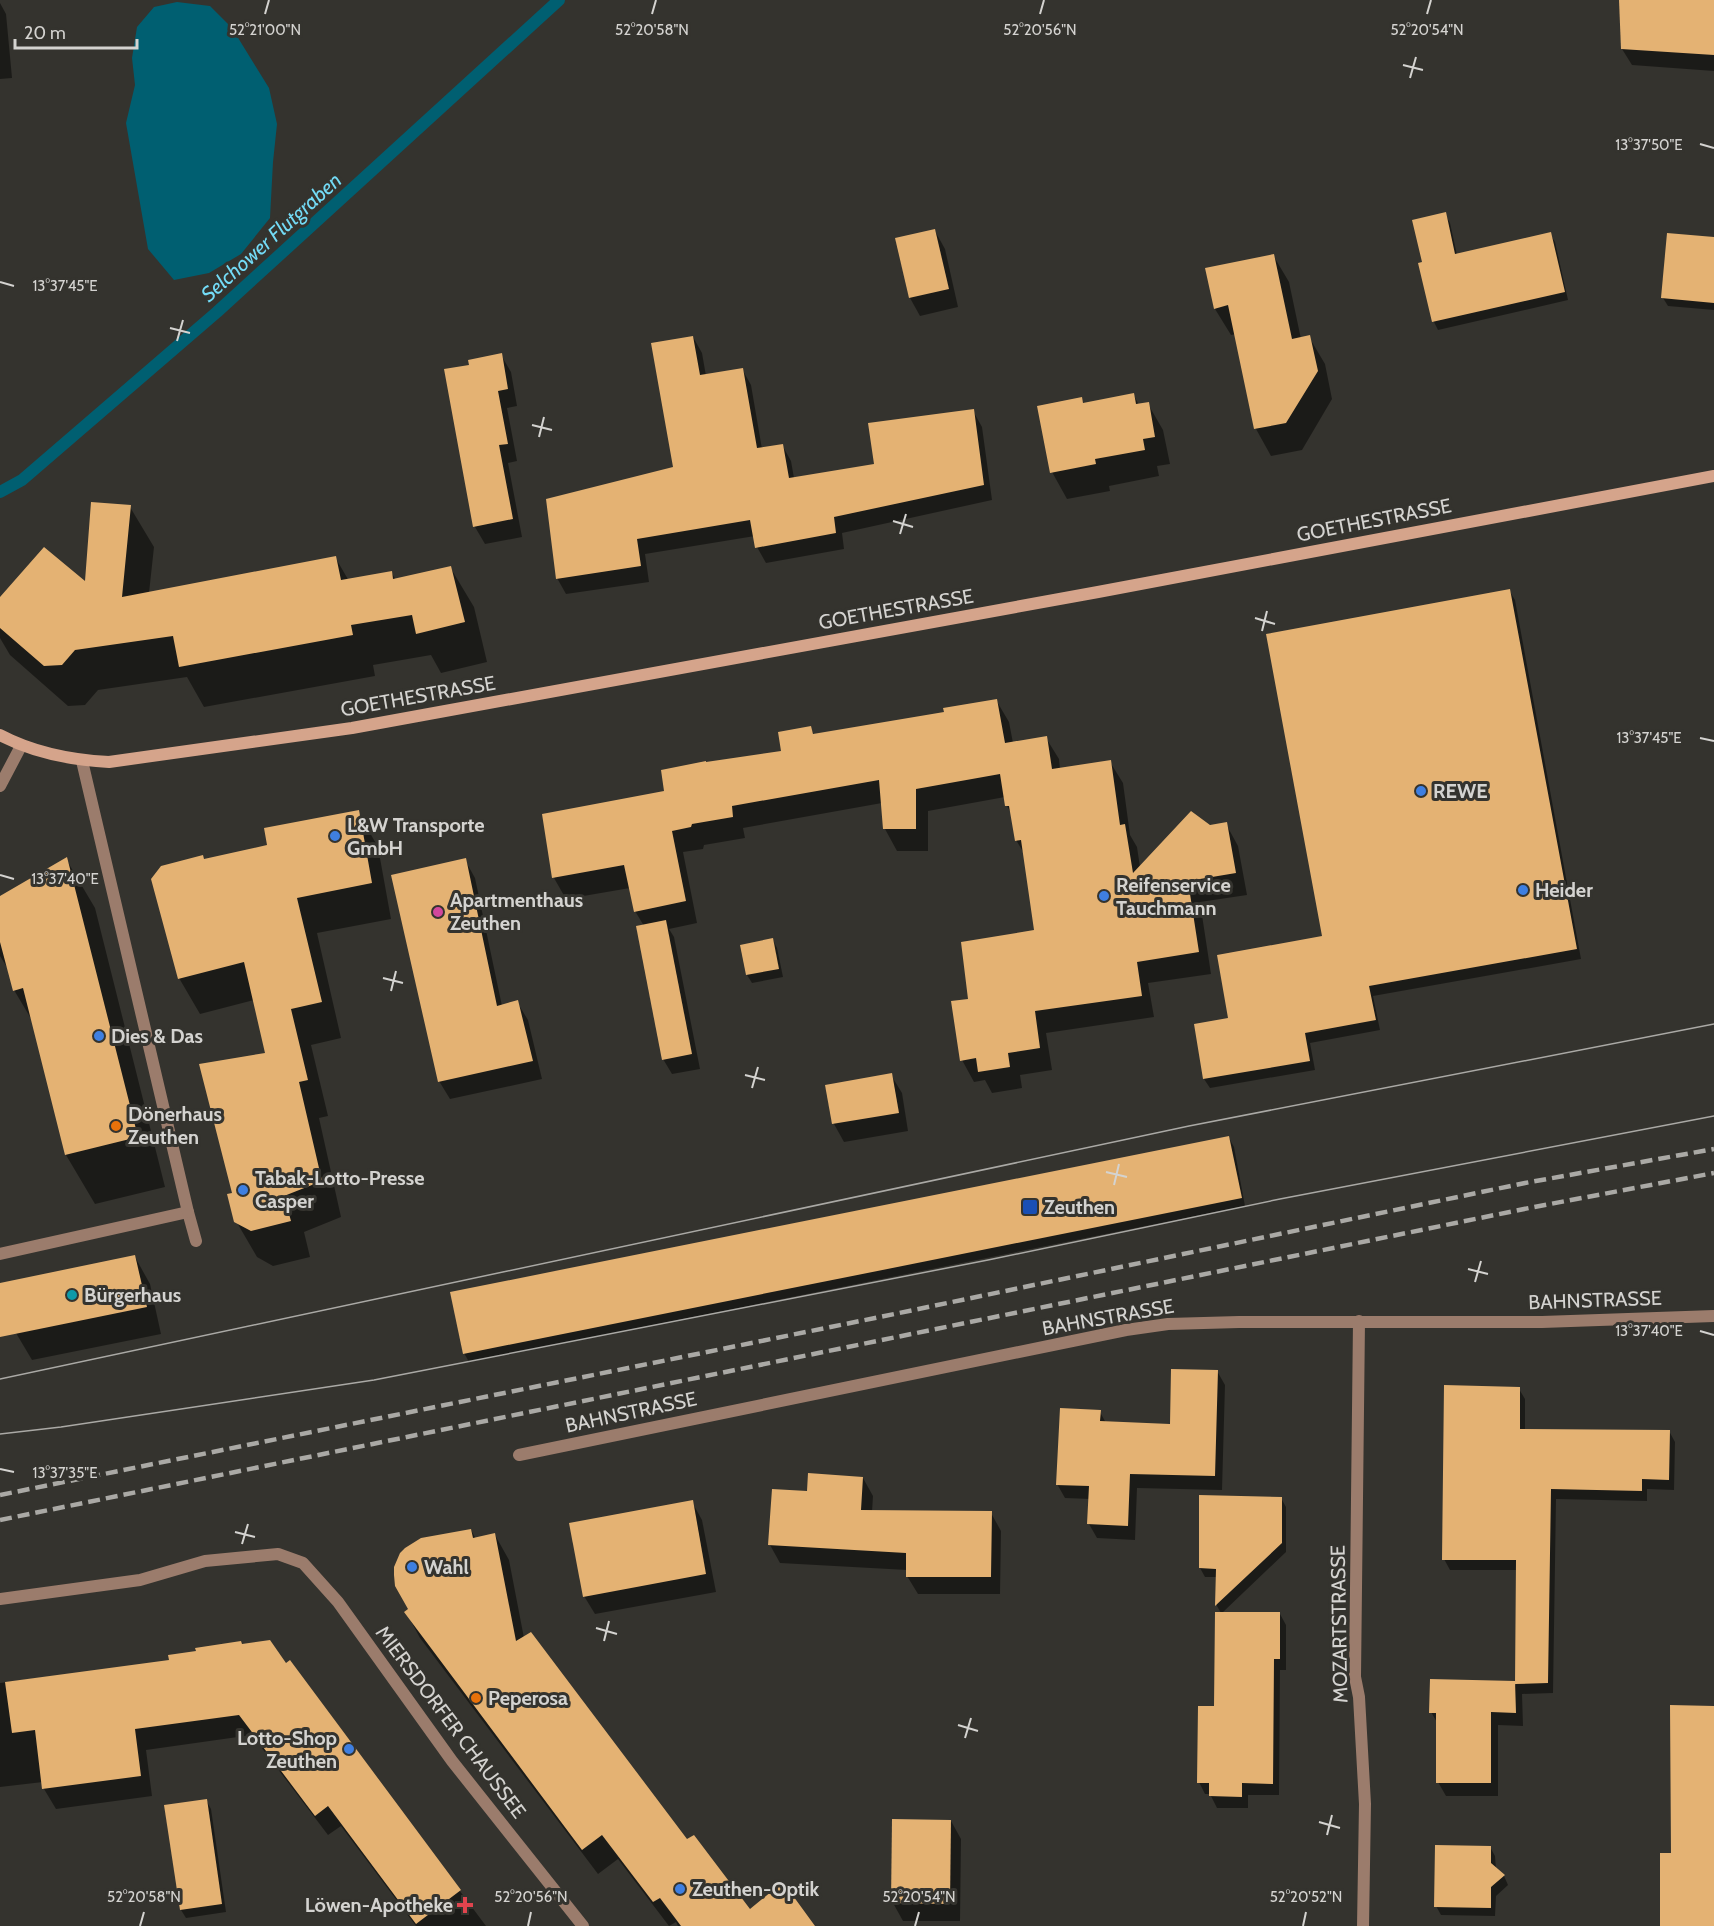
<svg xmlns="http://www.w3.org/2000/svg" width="1714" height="1926" viewBox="0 0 1714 1926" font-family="Cabin,sans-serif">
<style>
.water{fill:#005f71}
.shadow{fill:#0007}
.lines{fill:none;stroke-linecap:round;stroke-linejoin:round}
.stream{stroke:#005f71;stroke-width:12}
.building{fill:#e4b273}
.service{stroke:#9b7c6c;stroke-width:12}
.minor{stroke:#9b7c6c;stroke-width:12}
.secondary{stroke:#d5a48b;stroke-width:12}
.tram{stroke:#aaa9a5;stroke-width:1.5}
.rail{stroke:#aaa9a5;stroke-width:4.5;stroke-dasharray:12 6;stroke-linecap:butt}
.ticks{fill:none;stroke:#d4d3d0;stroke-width:2}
.shop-dot{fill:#3f7fe0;stroke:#34332e;stroke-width:2}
.hotel-dot{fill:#d1479c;stroke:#34332e;stroke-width:2}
.food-dot{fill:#e8710a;stroke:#34332e;stroke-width:2}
.transit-dot{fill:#1a4fb4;stroke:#34332e;stroke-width:2}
.culture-dot{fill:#0f9aa8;stroke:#34332e;stroke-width:2}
.health-dot{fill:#e0444e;stroke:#34332e;stroke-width:2}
.labels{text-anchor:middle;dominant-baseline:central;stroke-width:6;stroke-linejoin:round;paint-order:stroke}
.street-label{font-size:20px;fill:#d4d3d0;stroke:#34332e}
.poi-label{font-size:20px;font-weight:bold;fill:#d4d3d0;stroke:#34332e;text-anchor:start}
.water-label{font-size:21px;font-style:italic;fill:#73dbf6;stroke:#34332e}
.ticks-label{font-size:15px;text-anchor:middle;fill:#d4d3d0;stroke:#34332e;stroke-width:6;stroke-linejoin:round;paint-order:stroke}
</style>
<rect width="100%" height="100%" fill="#34332e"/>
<path class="water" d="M 177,2 L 210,6 L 232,28 L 269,88 L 277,124 L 273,162 L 270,218 L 241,254 L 209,273 L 174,280 L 148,249 L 126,123 L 135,85 L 132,58 L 137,27 L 154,7 Z"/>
<g class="shadow">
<path d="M 1621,0 L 1714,0 L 1714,71 L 1632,65 L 1622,49 Z"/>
<path d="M 0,3 L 6,14 L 12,78 L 0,79 Z"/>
<path d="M 1445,214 L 1450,223 L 1457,255 L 1550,234 L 1555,242 L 1568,300 L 1438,330 L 1434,322 L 1420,264 L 1424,263 Z"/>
<path d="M 935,231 L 945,249 L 958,307 L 920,316 L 910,298 Z"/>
<path d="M 1714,239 L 1714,310 L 1668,306 L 1663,298 Z"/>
<path d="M 1273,255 L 1289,282 L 1301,339 L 1309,337 L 1325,364 L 1332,399 L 1302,450 L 1271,456 L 1256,429 L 1236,334 L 1231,335 L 1215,309 Z"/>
<path d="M 693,337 L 702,353 L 706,376 L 742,369 L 751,385 L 762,449 L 782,445 L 791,461 L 794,478 L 876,465 L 973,411 L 982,427 L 992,500 L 842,533 L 844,549 L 766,563 L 757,547 L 755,536 L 645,554 L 649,582 L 566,594 L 557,578 L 674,468 Z"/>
<path d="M 501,355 L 511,372 L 517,406 L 507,408 L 517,461 L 508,463 L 522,537 L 485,544 L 475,527 L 470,366 Z"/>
<path d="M 1133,394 L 1139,405 L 1148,404 L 1163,430 L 1170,464 L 1157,466 L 1159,476 L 1109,486 L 1110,491 L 1067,499 L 1052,472 L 1081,399 L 1084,404 Z"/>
<path d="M 130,507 L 154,547 L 149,593 L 335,557 L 349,581 L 391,572 L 396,580 L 450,567 L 474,607 L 487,662 L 441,673 L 431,655 L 373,665 L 375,676 L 204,707 L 187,677 L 98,690 L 85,705 L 68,706 L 10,655 L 0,638 L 0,599 L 86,584 Z"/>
<path d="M 1509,590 L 1515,600 L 1581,959 L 1373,996 L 1380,1030 L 1310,1043 L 1315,1070 L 1210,1088 L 1204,1079 L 1229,1019 L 1323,938 Z"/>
<path d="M 996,700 L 1009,722 L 1013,743 L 1046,738 L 1059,759 L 1060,769 L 1110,762 L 1123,783 L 1130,835 L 1137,847 L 1140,867 L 1210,827 L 1226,824 L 1238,846 L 1247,895 L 1200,902 L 1211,974 L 1148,983 L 1154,1017 L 1046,1033 L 1052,1070 L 1020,1075 L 1022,1088 L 992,1093 L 985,1080 L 974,1082 L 962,1060 L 969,1000 L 1035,931 L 1025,855 L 1016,840 L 1012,815 L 1007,806 L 1005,797 L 928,811 L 928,851 L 897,851 L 885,829 L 882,803 L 743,828 L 745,838 L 704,845 L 703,849 L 683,852 L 697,923 L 669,929 L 674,937 L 700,1069 L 672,1074 L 663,1059 L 644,926 L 635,911 L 630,888 L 566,899 L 554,878 L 666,793 L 783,752 L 810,727 L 814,735 L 945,713 Z"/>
<path d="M 358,812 L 378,847 L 391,919 L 317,933 L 341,1038 L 311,1045 L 328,1116 L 319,1118 L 341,1217 L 304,1232 L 310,1257 L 273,1266 L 257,1257 L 236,1221 L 234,1194 L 267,1054 L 254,1000 L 200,1014 L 179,978 L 204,860 L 269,846 Z"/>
<path d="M 66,859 L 95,908 L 165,1187 L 95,1204 L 66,1155 L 33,1022 L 14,990 L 10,972 L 0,956 L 0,897 Z"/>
<path d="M 465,860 L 475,878 L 502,1006 L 517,1002 L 528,1020 L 542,1079 L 450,1099 L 439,1081 Z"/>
<path d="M 773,940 L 777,948 L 783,977 L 752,983 L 747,975 Z"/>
<path d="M 891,1075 L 902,1093 L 908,1131 L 844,1142 L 834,1124 L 826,1086 Z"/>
<path d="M 1229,1138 L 1234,1147 L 1245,1206 L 469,1362 L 464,1353 Z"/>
<path d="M 135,1257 L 150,1284 L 161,1334 L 32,1360 L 16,1333 L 0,1285 Z"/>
<path d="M 1217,1371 L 1225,1385 L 1222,1490 L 1137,1488 L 1135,1540 L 1097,1538 L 1089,1524 L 1090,1499 L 1065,1498 L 1057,1484 L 1100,1412 L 1106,1423 L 1171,1426 Z"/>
<path d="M 1519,1389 L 1525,1399 L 1525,1431 L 1669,1431 L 1675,1442 L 1674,1490 L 1647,1489 L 1647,1501 L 1556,1499 L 1553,1693 L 1522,1694 L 1523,1726 L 1498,1725 L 1498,1796 L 1446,1796 L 1438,1782 L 1438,1724 L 1431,1712 L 1514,1682 L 1516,1686 L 1517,1570 L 1450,1570 L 1444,1559 Z"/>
<path d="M 863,1478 L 873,1496 L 872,1512 L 991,1513 L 1001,1531 L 1000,1594 L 918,1594 L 907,1576 L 907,1570 L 780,1563 L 770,1545 L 809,1492 Z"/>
<path d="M 1201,1497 L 1281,1498 L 1286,1507 L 1286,1552 L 1222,1613 L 1280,1614 L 1286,1625 L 1286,1670 L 1280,1670 L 1279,1795 L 1248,1795 L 1248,1808 L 1217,1808 L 1210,1794 L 1205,1794 L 1199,1782 L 1215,1708 L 1221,1613 L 1217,1606 L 1217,1577 L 1205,1577 L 1200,1568 Z"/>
<path d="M 692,1502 L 702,1520 L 716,1592 L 595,1614 L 584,1596 Z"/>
<path d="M 471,1530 L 476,1539 L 495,1535 L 509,1560 L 524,1638 L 687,1841 L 749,1912 L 813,1926 L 678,1926 L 676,1922 L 669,1926 L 618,1859 L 598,1874 L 420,1638 L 406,1612 Z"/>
<path d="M 242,1645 L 286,1665 L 289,1662 L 486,1926 L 416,1926 L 341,1826 L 328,1835 L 252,1735 L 146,1750 L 152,1796 L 56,1809 L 44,1789 L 43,1782 L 0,1787 L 0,1683 L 171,1661 Z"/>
<path d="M 206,1800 L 211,1809 L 226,1912 L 186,1918 L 181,1910 Z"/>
<path d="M 894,1821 L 951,1821 L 961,1839 L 960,1921 L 903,1921 L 893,1903 Z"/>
<path d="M 1490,1847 L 1495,1856 L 1496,1869 L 1504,1876 L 1508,1885 L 1496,1896 L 1495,1916 L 1441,1915 L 1436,1906 Z"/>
</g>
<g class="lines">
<path class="stream" d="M 0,492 L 22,480 L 217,312 L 559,0"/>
</g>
<g class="building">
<path d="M 1619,0 L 1714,0 L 1714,55 L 1621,49 Z"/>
<path d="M 1446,212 L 1455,254 L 1551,232 L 1565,292 L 1432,322 L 1418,263 L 1422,262 L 1412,220 Z"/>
<path d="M 935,229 L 949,289 L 909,298 L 895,238 Z"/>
<path d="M 1667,233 L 1714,237 L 1714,303 L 1661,298 Z"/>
<path d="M 1274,254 L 1292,339 L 1310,335 L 1318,371 L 1286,423 L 1254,429 L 1228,305 L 1214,309 L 1205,268 Z"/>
<path d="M 693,336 L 700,375 L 743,368 L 757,448 L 783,444 L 789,478 L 874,464 L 868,423 L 974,409 L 984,485 L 834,517 L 836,533 L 755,548 L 750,520 L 637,539 L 641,566 L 556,579 L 546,499 L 673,467 L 651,343 Z"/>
<path d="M 502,353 L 508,389 L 498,391 L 508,444 L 499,445 L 513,519 L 473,527 L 444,369 L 469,365 L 468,360 Z"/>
<path d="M 1134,393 L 1136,404 L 1149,402 L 1155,437 L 1143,439 L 1145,450 L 1095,459 L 1096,464 L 1050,473 L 1037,406 L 1082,397 L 1083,403 Z"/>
<path d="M 91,502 L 131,505 L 122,597 L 336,556 L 341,580 L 392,571 L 393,579 L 451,566 L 465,622 L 416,634 L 412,615 L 351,625 L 353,635 L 179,667 L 173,636 L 75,650 L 62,665 L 44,666 L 0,628 L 0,597 L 44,547 L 85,581 Z"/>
<path d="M 1510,589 L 1577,949 L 1369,986 L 1376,1020 L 1305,1033 L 1310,1061 L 1203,1079 L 1194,1024 L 1228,1018 L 1217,955 L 1322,936 L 1266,634 Z"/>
<path d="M 997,699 L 1005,743 L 1047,736 L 1052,769 L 1111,760 L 1120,825 L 1125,824 L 1133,873 L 1191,811 L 1210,825 L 1227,822 L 1236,873 L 1188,881 L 1199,952 L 1137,962 L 1142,996 L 1035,1011 L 1040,1048 L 1008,1053 L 1010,1067 L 978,1072 L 976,1058 L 960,1061 L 951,1001 L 968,999 L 961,942 L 1034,930 L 1021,840 L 1015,841 L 1009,806 L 1005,806 L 1000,774 L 916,789 L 916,829 L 883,829 L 879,780 L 732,806 L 733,817 L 692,824 L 691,827 L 672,831 L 686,901 L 634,912 L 624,865 L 552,878 L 542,814 L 664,791 L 661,770 L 706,761 L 706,762 L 781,751 L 778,732 L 811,726 L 813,734 L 944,712 L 943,708 Z"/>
<path d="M 359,810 L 372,883 L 297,898 L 322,1002 L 291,1009 L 308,1080 L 299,1082 L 322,1181 L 284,1196 L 291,1221 L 251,1231 L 234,1222 L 227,1194 L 232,1193 L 199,1064 L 265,1053 L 244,962 L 178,979 L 151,879 L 161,866 L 203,855 L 204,859 L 267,845 L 264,828 Z"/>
<path d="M 67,857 L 138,1137 L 65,1155 L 23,988 L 13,991 L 0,942 L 0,896 Z"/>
<path d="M 466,858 L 497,1006 L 518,1000 L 533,1061 L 438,1082 L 391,875 Z"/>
<path d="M 666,920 L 692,1054 L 662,1060 L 636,926 Z"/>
<path d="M 773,938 L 779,969 L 746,975 L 740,945 Z"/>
<path d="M 892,1073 L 899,1113 L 832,1124 L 825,1085 Z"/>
<path d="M 1229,1136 L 1242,1198 L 463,1354 L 450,1292 Z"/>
<path d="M 135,1255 L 147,1307 L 0,1337 L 0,1283 Z"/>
<path d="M 1171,1369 L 1218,1370 L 1215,1476 L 1130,1474 L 1128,1526 L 1087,1524 L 1089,1486 L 1056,1485 L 1060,1408 L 1101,1410 L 1100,1421 L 1170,1424 Z"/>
<path d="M 1444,1385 L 1520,1387 L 1520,1429 L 1670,1430 L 1669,1480 L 1642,1479 L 1642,1491 L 1551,1489 L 1548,1683 L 1515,1684 L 1516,1560 L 1442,1560 Z"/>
<path d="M 808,1473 L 863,1477 L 861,1510 L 992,1511 L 991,1577 L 906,1577 L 906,1553 L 768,1545 L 772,1489 L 807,1491 Z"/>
<path d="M 1199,1495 L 1282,1497 L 1282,1543 L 1215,1606 L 1216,1569 L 1199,1568 Z"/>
<path d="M 693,1500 L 706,1574 L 583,1597 L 569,1523 Z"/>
<path d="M 471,1529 L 473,1538 L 495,1533 L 516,1641 L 531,1632 L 687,1839 L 694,1835 L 750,1909 L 783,1882 L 815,1926 L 681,1926 L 660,1898 L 653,1902 L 602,1835 L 582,1850 L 404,1612 L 408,1609 L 395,1586 L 394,1575 L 394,1567 L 400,1553 L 405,1548 L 421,1538 Z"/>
<path d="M 1215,1612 L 1280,1612 L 1280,1659 L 1274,1659 L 1273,1784 L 1242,1783 L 1242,1797 L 1209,1796 L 1209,1783 L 1197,1783 L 1198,1706 L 1214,1706 Z"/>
<path d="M 270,1640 L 286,1663 L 290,1660 L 461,1890 L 416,1924 L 328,1806 L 315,1816 L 239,1715 L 135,1729 L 141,1776 L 42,1789 L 35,1730 L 12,1733 L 5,1682 L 169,1660 L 168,1655 L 196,1651 L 195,1648 L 241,1641 L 242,1644 Z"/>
<path d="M 1430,1679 L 1515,1681 L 1516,1713 L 1491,1712 L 1491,1783 L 1436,1783 L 1436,1713 L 1429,1713 Z"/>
<path d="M 1670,1705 L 1714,1706 L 1714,1926 L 1660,1926 L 1660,1853 L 1671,1853 Z"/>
<path d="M 207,1799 L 222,1904 L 180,1910 L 164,1805 Z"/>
<path d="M 892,1819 L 951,1820 L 950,1904 L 891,1903 Z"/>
<path d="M 1435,1845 L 1491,1846 L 1491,1863 L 1505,1875 L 1491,1887 L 1491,1908 L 1434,1907 Z"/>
</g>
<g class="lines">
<path class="service" d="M 0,1254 L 188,1212 L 196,1241"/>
<g class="minor">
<path d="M 82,761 L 188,1212"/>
<path d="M 0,786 L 21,746"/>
<path d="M 1359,1321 L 1355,1677 L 1359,1697 L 1365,1804 L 1363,1926"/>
<path d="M 519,1455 L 1126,1330 L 1168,1324 L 1239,1322 L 1542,1322 L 1714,1316"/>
<path d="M 0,1599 L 140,1580 L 205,1561 L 278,1554 L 303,1563 L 338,1602 L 452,1761 L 583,1926"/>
</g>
<path class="secondary" d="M 0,735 C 34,753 71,760 109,762 L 352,728 L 1098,592 L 1714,476"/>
<g class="tram">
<path d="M 0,1379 L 1189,1126 L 1714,1024"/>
<path d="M 0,1434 L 61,1427 L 374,1380 L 988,1260 L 1280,1199 L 1714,1116"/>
</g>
<g class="rail">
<path d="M 0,1495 L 880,1317 L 1525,1183 L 1714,1149"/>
<path d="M 0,1520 L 1529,1208 L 1714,1173"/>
</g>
</g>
<path class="ticks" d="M 265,14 L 269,0M 652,14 L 656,0M 1040,14 L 1044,0M 1427,14 L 1431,0M 1403,65 L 1423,70M 1410,78 L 1416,57M 1700,144 L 1714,148M 0,282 L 14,286M 170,328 L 190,333M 177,341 L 183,320M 532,425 L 552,430M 539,437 L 544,417M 893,521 L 913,527M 900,534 L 906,514M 1255,618 L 1275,624M 1262,631 L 1267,611M 1700,738 L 1714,741M 0,875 L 14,879M 383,978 L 403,983M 391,991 L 396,971M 745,1075 L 765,1080M 752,1088 L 758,1067M 1106,1172 L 1127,1177M 1114,1185 L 1119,1164M 1468,1269 L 1488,1274M 1475,1282 L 1481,1261M 1700,1331 L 1714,1335M 0,1469 L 14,1472M 235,1532 L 255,1537M 242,1544 L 248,1524M 596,1628 L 617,1634M 604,1641 L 609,1621M 958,1725 L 978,1731M 965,1738 L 971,1718M 1319,1822 L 1340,1828M 1327,1835 L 1332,1815M 140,1926 L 144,1912M 528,1926 L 531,1912M 915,1926 L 919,1912M 1303,1926 L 1306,1912"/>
<g class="shop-dot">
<circle cx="1421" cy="791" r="6"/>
<circle cx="335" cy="836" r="6"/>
<circle cx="1523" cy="890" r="6"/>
<circle cx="1104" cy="896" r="6"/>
<circle cx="99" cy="1036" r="6"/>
<circle cx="243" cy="1190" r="6"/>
<circle cx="412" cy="1567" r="6"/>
<circle cx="349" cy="1749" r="6"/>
<circle cx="680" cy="1889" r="6"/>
</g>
<circle class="hotel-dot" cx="438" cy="912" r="6"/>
<g class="food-dot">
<circle cx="116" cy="1126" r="6"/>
<circle cx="476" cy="1698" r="6"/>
</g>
<rect class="transit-dot" x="1022" y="1199" width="16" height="16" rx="3"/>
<circle class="culture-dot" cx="72" cy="1295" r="6"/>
<path class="health-dot" d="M462 1896h6v6h6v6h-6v6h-6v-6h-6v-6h6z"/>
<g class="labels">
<g class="street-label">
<text transform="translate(1374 520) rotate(-11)">GOETHESTRASSE</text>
<text transform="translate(896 609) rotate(-10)">GOETHESTRASSE</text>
<text transform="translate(418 696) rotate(-10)">GOETHESTRASSE</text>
<text transform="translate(1595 1300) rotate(-2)">BAHNSTRASSE</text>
<text transform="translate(1108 1317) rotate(-10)">BAHNSTRASSE</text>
<text transform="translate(631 1412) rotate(-12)">BAHNSTRASSE</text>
<text transform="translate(1339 1624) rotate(-91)">MOZARTSTRASSE</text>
<text transform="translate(451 1722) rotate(53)">MIERSDORFER CHAUSSEE</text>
</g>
<g class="poi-label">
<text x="1433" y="791">REWE</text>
<text x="347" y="825">L&amp;W Transporte<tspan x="347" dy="23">GmbH</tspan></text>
<text x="1116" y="885">Reifenservice<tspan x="1116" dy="23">Tauchmann</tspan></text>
<text x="1535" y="890">Heider</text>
<text x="450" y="900">Apartmenthaus<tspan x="450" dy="23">Zeuthen</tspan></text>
<text x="111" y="1036">Dies &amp; Das</text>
<text x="128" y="1114">Dönerhaus<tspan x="128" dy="23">Zeuthen</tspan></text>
<text x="255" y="1178">Tabak-Lotto-Presse<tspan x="255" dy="23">Casper</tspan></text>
<text x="1044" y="1207">Zeuthen</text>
<text x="84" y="1295">Bürgerhaus</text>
<text x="424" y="1567">Wahl</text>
<text x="488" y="1698">Peperosa</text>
<text x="337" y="1738" text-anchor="end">Lotto-Shop<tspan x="337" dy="23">Zeuthen</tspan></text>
<text x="692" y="1889">Zeuthen-Optik</text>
<text x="453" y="1905" text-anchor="end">Löwen-Apotheke</text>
</g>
<g class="water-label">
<text transform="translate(271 237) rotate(-42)">Selchower Flutgraben</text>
</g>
</g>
<g class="ticks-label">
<text x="265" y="35">52°21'00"N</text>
<text x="652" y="35">52°20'58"N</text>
<text x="1040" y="35">52°20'56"N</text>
<text x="1427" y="35">52°20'54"N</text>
<text x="1649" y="150">13°37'50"E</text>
<text x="65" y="291">13°37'45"E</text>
<text x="1649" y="743">13°37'45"E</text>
<text x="65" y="884">13°37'40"E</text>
<text x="1649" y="1336">13°37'40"E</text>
<text x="65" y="1478">13°37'35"E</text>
<text x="144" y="1902">52°20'58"N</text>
<text x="531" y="1902">52°20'56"N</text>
<text x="919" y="1902">52°20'54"N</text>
<text x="1306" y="1902">52°20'52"N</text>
</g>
<path d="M15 39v9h122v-9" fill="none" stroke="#d4d3d0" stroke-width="3"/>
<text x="24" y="39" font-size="18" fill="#d4d3d0" stroke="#34332e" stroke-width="4.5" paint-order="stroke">20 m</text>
</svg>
